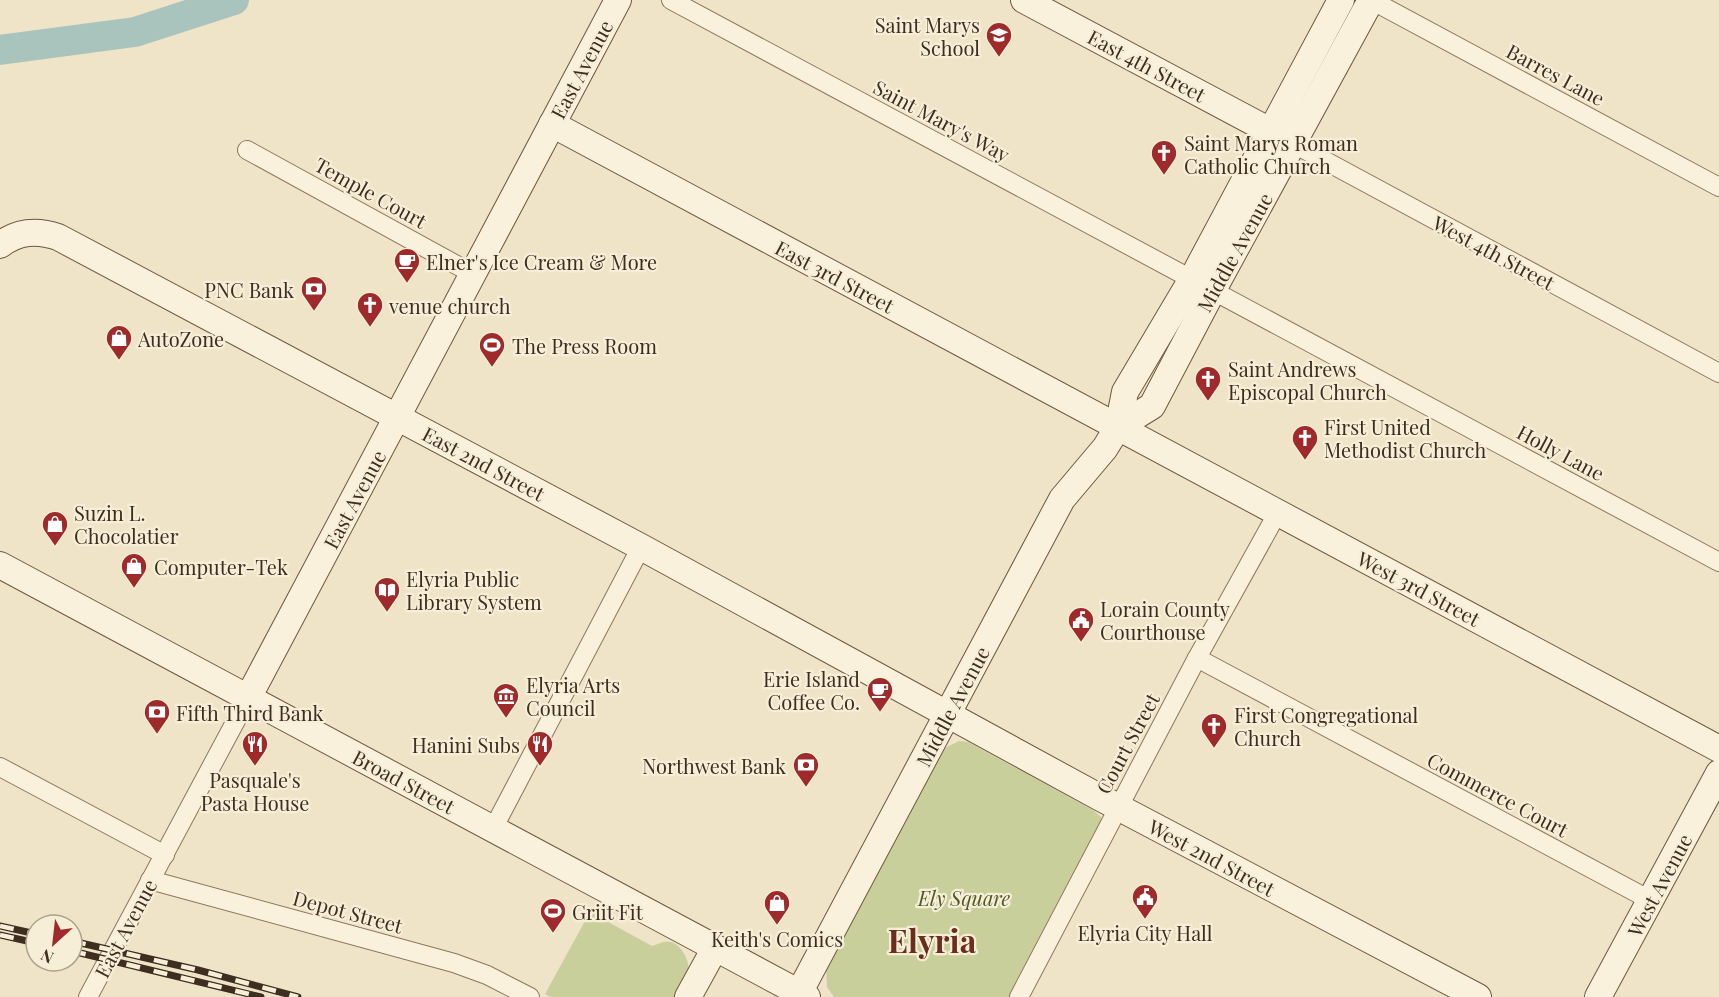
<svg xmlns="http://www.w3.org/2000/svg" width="1719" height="997" viewBox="0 0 1719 997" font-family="'Playfair Display',serif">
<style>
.green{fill:#c9cf9b}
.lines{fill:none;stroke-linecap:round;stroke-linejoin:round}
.river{stroke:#a9c4bc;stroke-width:30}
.street-casing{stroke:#8d765c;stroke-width:20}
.secondary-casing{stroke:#6f573f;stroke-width:28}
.street{stroke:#faf1dc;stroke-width:18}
.secondary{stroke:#faf1dc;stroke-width:26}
.rail-casing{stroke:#3d2e20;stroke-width:7}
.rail{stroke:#f7eed8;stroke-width:4.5;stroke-dasharray:14;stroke-linecap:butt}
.labels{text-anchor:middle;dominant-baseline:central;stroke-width:4.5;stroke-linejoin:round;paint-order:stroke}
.poi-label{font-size:20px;fill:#3d2e20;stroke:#f7eed8;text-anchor:start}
.street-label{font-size:20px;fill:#3d2e20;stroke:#f7eed8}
.park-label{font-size:20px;font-style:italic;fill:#4d5a26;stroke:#f7eed8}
.town-label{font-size:32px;font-weight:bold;fill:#6b2e1e;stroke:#f7eed8}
</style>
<rect width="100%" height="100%" fill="#f0e4c8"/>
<g class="green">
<path d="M 959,741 L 968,742 L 1093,810 L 1101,817 L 1103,822 L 1012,997 L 834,997 L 827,987 L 826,967 L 943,749 Z"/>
<path d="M 590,912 L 652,946 C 658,944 665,940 671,942 C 683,946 691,963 688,975 C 687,982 681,990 678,997 L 551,997 L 545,994 Z"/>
</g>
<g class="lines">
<path class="river" d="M 0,50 L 135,32 L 234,0"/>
<g class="street-casing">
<g id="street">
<path d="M 671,0 L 1719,562"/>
<path d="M 1371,0 L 1719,187"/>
<path d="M 1294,144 L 1719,373"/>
<path d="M 247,150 L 473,274"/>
<path d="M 1197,658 L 1650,900"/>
<path d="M 0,767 L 165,855"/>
<path d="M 493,829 L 641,547"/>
<path d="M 150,880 L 454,963 L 487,975 L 530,997"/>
<path d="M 88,997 L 248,698"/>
<path d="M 1019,997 L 1197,658 L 1278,512"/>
</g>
</g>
<g class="secondary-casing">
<g id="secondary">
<path d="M 1024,0 L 1285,139"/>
<path d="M 552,124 L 1719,749"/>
<path d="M 0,245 C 18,231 37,230 58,237 L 641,547 L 1099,797 L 1478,997"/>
<path d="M 1118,427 L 1152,406 L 1213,290 L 1371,0"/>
<path d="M 0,565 L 807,997"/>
<path d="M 248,698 L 618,0"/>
<path d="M 799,993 L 1062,499 L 1105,448 L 1118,427 L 1125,392 L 1192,279 L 1341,0"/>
<path d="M 688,997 L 715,948"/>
<path d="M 1598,997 L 1719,773"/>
</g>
</g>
<use href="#street" class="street"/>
<use href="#secondary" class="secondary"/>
<g class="rail-casing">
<g id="rail">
<path d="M 0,926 L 36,934"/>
<path d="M 0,935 L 36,943"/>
<path d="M 72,941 L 198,970 L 298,997"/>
<path d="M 72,951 L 261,997"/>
</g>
</g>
<use href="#rail" class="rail"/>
</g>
<defs>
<g id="school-pin" transform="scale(1.35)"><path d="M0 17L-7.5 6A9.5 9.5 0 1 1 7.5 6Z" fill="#9e2a2b" stroke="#f7eed8"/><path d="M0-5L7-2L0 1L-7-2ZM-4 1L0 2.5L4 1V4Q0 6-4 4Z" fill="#fff"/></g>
<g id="church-pin" transform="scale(1.35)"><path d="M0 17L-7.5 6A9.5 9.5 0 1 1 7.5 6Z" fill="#9e2a2b" stroke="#f7eed8"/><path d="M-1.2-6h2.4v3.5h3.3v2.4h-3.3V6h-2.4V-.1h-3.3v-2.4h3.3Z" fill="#fff"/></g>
<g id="cafe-pin" transform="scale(1.35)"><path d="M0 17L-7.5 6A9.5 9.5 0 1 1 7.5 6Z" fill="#9e2a2b" stroke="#f7eed8"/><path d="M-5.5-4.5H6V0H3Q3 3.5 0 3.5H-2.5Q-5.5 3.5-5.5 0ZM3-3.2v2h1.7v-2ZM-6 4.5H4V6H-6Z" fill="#fff"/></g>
<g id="bank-pin" transform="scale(1.35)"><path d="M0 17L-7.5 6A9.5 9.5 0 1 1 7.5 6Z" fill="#9e2a2b" stroke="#f7eed8"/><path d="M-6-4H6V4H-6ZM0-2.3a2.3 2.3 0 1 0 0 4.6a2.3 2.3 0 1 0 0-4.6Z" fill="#fff"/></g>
<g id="shop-pin" transform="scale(1.35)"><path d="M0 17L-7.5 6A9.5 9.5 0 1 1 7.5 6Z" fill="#9e2a2b" stroke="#f7eed8"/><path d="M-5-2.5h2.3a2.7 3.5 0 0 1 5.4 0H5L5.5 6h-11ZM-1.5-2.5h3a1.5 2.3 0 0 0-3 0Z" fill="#fff"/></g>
<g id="stadium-pin" transform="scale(1.35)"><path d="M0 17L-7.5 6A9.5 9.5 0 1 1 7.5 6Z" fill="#9e2a2b" stroke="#f7eed8"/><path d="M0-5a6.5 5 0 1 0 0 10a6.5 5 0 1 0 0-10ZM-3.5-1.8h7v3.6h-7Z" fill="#fff"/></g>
<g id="library-pin" transform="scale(1.35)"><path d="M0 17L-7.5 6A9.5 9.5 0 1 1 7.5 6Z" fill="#9e2a2b" stroke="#f7eed8"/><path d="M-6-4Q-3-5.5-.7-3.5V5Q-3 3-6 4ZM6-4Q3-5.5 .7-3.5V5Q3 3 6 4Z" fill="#fff"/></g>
<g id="civic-pin" transform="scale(1.35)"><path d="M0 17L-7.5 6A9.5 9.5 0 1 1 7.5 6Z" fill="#9e2a2b" stroke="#f7eed8"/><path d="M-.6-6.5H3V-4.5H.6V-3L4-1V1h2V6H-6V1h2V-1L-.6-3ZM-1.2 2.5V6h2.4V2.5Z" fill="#fff"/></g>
<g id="museum-pin" transform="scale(1.35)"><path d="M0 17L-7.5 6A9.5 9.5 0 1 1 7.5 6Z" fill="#9e2a2b" stroke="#f7eed8"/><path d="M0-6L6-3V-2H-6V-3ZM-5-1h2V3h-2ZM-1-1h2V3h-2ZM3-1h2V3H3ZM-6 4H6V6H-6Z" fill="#fff"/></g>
<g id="restaurant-pin" transform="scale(1.35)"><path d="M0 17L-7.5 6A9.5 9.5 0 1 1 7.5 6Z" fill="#9e2a2b" stroke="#f7eed8"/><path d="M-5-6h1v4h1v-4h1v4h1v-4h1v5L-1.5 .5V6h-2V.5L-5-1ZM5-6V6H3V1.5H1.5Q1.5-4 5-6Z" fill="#fff"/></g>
</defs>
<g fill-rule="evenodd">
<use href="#school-pin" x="999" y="35"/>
<use href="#church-pin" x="1164" y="153"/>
<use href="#cafe-pin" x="407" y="261"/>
<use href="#bank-pin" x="314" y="289"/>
<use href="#church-pin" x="370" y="305"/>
<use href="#shop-pin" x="119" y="338"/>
<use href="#stadium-pin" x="492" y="345"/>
<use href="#church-pin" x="1208" y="379"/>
<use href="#church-pin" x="1305" y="438"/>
<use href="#shop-pin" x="55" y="524"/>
<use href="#shop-pin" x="134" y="566"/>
<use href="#library-pin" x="387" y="590"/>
<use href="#civic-pin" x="1081" y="620"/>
<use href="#cafe-pin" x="880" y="690"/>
<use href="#museum-pin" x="506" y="696"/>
<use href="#bank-pin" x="157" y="712"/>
<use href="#church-pin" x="1214" y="726"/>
<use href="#restaurant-pin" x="255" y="744"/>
<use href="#restaurant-pin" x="540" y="744"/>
<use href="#bank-pin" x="806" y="765"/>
<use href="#civic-pin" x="1145" y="897"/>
<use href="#shop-pin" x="777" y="903"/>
<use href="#stadium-pin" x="553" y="911"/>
</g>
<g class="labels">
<g class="poi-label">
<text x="980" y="24" text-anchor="end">Saint Marys<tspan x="980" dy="23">School</tspan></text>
<text x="1184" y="142">Saint Marys Roman<tspan x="1184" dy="23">Catholic Church</tspan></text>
<text x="426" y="261">Elner's Ice Cream &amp; More</text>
<text x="294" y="289" text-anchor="end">PNC Bank</text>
<text x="389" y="305">venue church</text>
<text x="138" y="338">AutoZone</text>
<text x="512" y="345">The Press Room</text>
<text x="1228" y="368">Saint Andrews<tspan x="1228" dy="23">Episcopal Church</tspan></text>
<text x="1324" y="426">First United<tspan x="1324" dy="23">Methodist Church</tspan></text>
<text x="74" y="512">Suzin L.<tspan x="74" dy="23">Chocolatier</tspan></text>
<text x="154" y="566">Computer-Tek</text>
<text x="406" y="578">Elyria Public<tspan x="406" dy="23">Library System</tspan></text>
<text x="1100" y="608">Lorain County<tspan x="1100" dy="23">Courthouse</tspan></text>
<text x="860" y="678" text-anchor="end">Erie Island<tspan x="860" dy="23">Coffee Co.</tspan></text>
<text x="526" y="684">Elyria Arts<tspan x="526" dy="23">Council</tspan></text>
<text x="176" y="712">Fifth Third Bank</text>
<text x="1234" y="714">First Congregational<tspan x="1234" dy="23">Church</tspan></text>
<text x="520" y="744" text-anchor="end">Hanini Subs</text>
<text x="786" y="765" text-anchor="end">Northwest Bank</text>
<text x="255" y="779" text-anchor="middle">Pasquale's<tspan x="255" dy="23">Pasta House</tspan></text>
<text x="572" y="911">Griit Fit</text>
<text x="1145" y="932" text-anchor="middle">Elyria City Hall</text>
<text x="777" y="938" text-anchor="middle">Keith's Comics</text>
</g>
<g class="street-label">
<text transform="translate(1147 65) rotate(28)">East 4th Street</text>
<text transform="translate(581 69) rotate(-62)">East Avenue</text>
<text transform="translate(1556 74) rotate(28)">Barres Lane</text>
<text transform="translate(942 120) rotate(28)">Saint Mary's Way</text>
<text transform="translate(371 192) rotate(29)">Temple Court</text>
<text transform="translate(1234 252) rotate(-61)">Middle Avenue</text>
<text transform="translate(1494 252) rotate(28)">West 4th Street</text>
<text transform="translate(835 276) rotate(28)">East 3rd Street</text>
<text transform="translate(1561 452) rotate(28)">Holly Lane</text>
<text transform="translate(484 463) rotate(28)">East 2nd Street</text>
<text transform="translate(354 499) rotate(-62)">East Avenue</text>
<text transform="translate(1419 588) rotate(28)">West 3rd Street</text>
<text transform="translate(952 706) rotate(-62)">Middle Avenue</text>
<text transform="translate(1127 743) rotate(-62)">Court Street</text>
<text transform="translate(404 781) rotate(28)">Broad Street</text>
<text transform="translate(1498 794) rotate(28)">Commerce Court</text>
<text transform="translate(1212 857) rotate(28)">West 2nd Street</text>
<text transform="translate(1659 885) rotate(-62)">West Avenue</text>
<text transform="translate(348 911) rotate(15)">Depot Street</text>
<text transform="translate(125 928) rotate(-62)">East Avenue</text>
</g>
<g class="park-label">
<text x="964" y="897">Ely Square</text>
</g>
<g class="town-label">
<text x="932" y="939">Elyria</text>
</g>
</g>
<g transform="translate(54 943) rotate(207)"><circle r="28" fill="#f7eed8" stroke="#ada18e" stroke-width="1.5"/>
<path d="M0-4.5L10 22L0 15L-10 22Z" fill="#9e2a2b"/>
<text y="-9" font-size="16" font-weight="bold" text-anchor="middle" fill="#3d2e20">N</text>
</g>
</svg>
